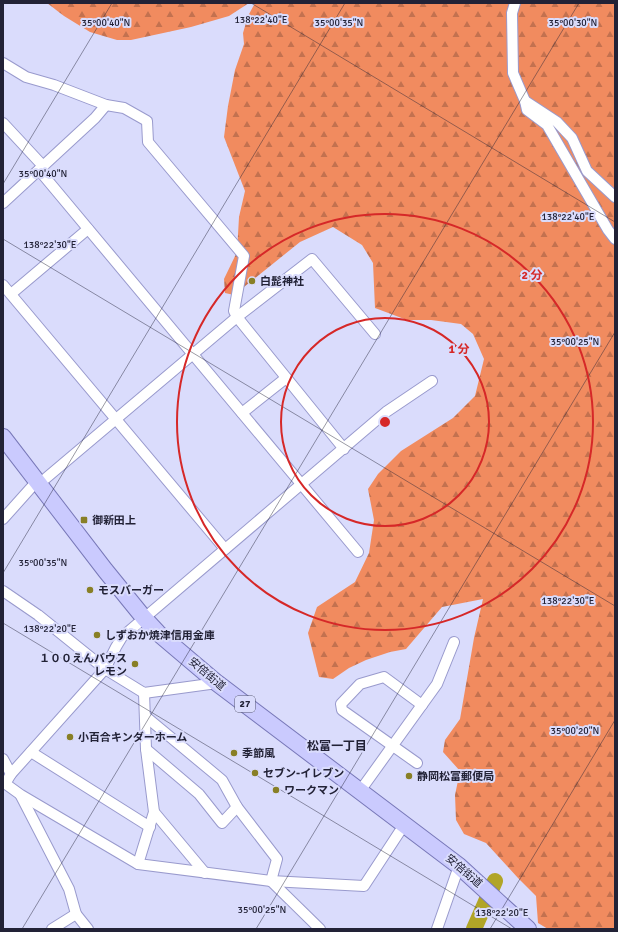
<svg xmlns="http://www.w3.org/2000/svg" width="618" height="932" viewBox="0 0 618 932" font-family="Signika,'Noto Sans JP',sans-serif">
<style>
.forest{fill:url(#forest-firs)}
.lines{fill:none;stroke-linecap:round;stroke-linejoin:round}
.river{stroke:#b1a527;stroke-width:16}
.minor-casing{stroke:#999acd;stroke-width:12}
.primary-casing{stroke:#7878b8;stroke-width:18}
.minor{stroke:#fff;stroke-width:10}
.primary{stroke:#cacafe;stroke-width:16}
.ticks{fill:none;stroke:#222236;stroke-width:1;stroke-opacity:0.45}
.ring{fill:none;stroke:#d62828;stroke-width:2}
.poi-dot{fill:#887f26;stroke:#dadcfc;stroke-width:1.5}
.labels{text-anchor:middle;dominant-baseline:central;stroke-width:4;stroke-linejoin:round;paint-order:stroke}
.shield{fill:#dadcfc;stroke:#595a71;stroke-width:1}
.shield-label{font-size:10px;font-weight:bold;fill:#222236}
.poi-label{font-size:11px;font-weight:bold;fill:#222236;stroke:#dadcfc;text-anchor:start}
.street-label{font-size:11px;fill:#222236;stroke:#dadcfc}
.neighbourhood-label{font-size:12px;font-weight:bold;fill:#222236;stroke:#dadcfc}
.ticks-label{font-size:10px;text-anchor:middle;fill:#222236;stroke:#dadcfc;stroke-width:4;stroke-linejoin:round;paint-order:stroke}
.centre{fill:#d62828;stroke:#dadcfc;stroke-width:2}
.ring-label{font-size:12px;text-anchor:middle;font-weight:bold;fill:#d62828;stroke:#dadcfc;stroke-width:4;stroke-linejoin:round;paint-order:stroke}
</style>
<defs>
<pattern id="forest-firs" width="22" height="20" patternUnits="userSpaceOnUse"><rect width="22" height="20" fill="#f18b5f"/><path d="M5 1l3.5 6h-7zM16 11l3.5 6h-7z" fill="#c3714f"/></pattern>
</defs>
<rect width="100%" height="100%" fill="#dadcfc"/>
<g class="forest">
<path d="M 47,3 L 249,3 L 229,16 L 191,27 L 131,40 L 117,40 L 90,32 L 64,16 Z"/>
<path d="M 255,3 L 615,3 L 615,929 L 548,929 L 538,923 L 536,896 L 518,878 L 486,843 L 464,834 L 456,820 L 455,795 L 460,771 L 443,752 L 445,740 L 460,719 L 474,638 L 483,599 L 442,607 L 406,649 L 390,652 L 366,660 L 349,668 L 333,679 L 319,677 L 308,633 L 317,607 L 355,582 L 369,553 L 374,520 L 368,489 L 378,474 L 401,451 L 453,418 L 475,396 L 484,359 L 473,334 L 461,324 L 431,320 L 407,320 L 375,308 L 373,263 L 362,245 L 333,227 L 300,242 L 234,295 L 225,293 L 224,279 L 237,252 L 239,217 L 245,191 L 224,137 L 228,106 L 235,70 L 244,44 L 243,33 L 248,16 Z"/>
</g>
<g class="lines">
<path class="river" d="M 474,929 L 495,881"/>
<g class="minor-casing">
<g id="minor">
<path d="M 515,3 L 512,13 L 513,73 L 525,101 L 527,110 L 547,125 L 608,230 L 615,239"/>
<path d="M 3,63 L 26,77 L 54,85 L 106,105 L 124,108 L 147,121 L 148,142 L 244,256 L 234,311 L 237,317 L 344,449"/>
<path d="M 525,101 L 557,122 L 572,138 L 587,171 L 615,197"/>
<path d="M 3,123 L 43,166"/>
<path d="M 39,170 L 358,552"/>
<path d="M 3,203 L 95,118 L 106,105"/>
<path d="M 3,285 L 225,549"/>
<path d="M 11,294 L 88,229"/>
<path d="M 242,413 L 286,378"/>
<path d="M 39,484 L 237,317 L 312,259 L 375,334"/>
<path d="M 3,519 L 37,481"/>
<path d="M 3,591 L 38,615 L 105,669 L 144,693 L 217,683"/>
<path d="M 145,716 L 222,780 L 237,807 L 277,859 L 271,881"/>
<path d="M 146,749 L 199,794 L 222,823 L 237,807"/>
<path d="M 31,752 L 150,827"/>
<path d="M 3,759 L 11,774"/>
<path d="M 417,763 L 342,710 L 341,704 L 360,684 L 384,677 L 422,705"/>
<path d="M 3,782 L 21,795 L 138,864 L 271,881 L 364,886 L 404,825"/>
<path d="M 5,784 L 11,774 L 105,669 L 116,647 L 122,637 L 386,412 L 432,381"/>
<path d="M 360,791 L 437,684 L 454,642"/>
<path d="M 21,796 L 69,889 L 76,914 L 88,929"/>
<path d="M 154,812 L 205,873"/>
<path d="M 138,864 L 154,812 L 146,749 L 144,693"/>
<path d="M 271,881 L 320,929"/>
<path d="M 52,929 L 76,914"/>
<path d="M 437,929 L 459,866"/>
</g>
</g>
<g class="primary-casing">
<path id="primary" d="M 3,437 L 105,570 L 144,618 L 158,633 L 217,683 L 459,866 L 528,929"/>
</g>
<use href="#minor" class="minor"/>
<use href="#primary" class="primary"/>
</g>
<path class="ticks" d="M 251,3 L 615,222M 3,184 L 112,3M 3,239 L 615,606M 3,573 L 345,3M 3,623 L 512,929M 22,929 L 579,3M 256,929 L 615,332M 490,929 L 615,720"/>
<g class="ring">
<circle cx="385" cy="422" r="104"/>
<circle cx="385" cy="422" r="208"/>
</g>
<g class="poi-dot">
<circle cx="252" cy="281" r="4"/>
<rect x="80" y="516" width="8" height="8" rx="2"/>
<circle cx="90" cy="590" r="4"/>
<circle cx="97" cy="635" r="4"/>
<circle cx="135" cy="664" r="4"/>
<circle cx="70" cy="737" r="4"/>
<circle cx="234" cy="753" r="4"/>
<circle cx="255" cy="773" r="4"/>
<circle cx="409" cy="776" r="4"/>
<circle cx="276" cy="790" r="4"/>
</g>
<g class="labels">
<rect class="shield" x="235" y="696" width="20" height="16" rx="3"/>
<g class="shield-label">
<text x="245" y="704">27</text>
</g>
<g class="poi-label">
<text x="260" y="281">白髭神社</text>
<text x="92" y="520">御新田上</text>
<text x="98" y="590">モスバーガー</text>
<text x="105" y="635">しずおか焼津信用金庫</text>
<text x="127" y="658" text-anchor="end">１００えんバウス<tspan x="127" dy="13">レモン</tspan></text>
<text x="78" y="737">小百合キンダーホーム</text>
<text x="242" y="753">季節風</text>
<text x="263" y="773">セブン-イレブン</text>
<text x="417" y="776">静岡松富郵便局</text>
<text x="284" y="790">ワークマン</text>
</g>
<g class="street-label">
<text transform="translate(207 674) rotate(40)">安倍街道</text>
<text transform="translate(464 871) rotate(41)">安倍街道</text>
</g>
<g class="neighbourhood-label">
<text x="337" y="746">松富一丁目</text>
</g>
</g>
<g class="ticks-label">
<text x="261" y="23">138°22'40"E</text>
<text x="106" y="26">35°00'40"N</text>
<text x="339" y="26">35°00'35"N</text>
<text x="573" y="26">35°00'30"N</text>
<text x="43" y="177">35°00'40"N</text>
<text x="568" y="220">138°22'40"E</text>
<text x="50" y="248">138°22'30"E</text>
<text x="575" y="345">35°00'25"N</text>
<text x="43" y="566">35°00'35"N</text>
<text x="568" y="604">138°22'30"E</text>
<text x="50" y="632">138°22'20"E</text>
<text x="575" y="734">35°00'20"N</text>
<text x="262" y="913">35°00'25"N</text>
<text x="502" y="916">138°22'20"E</text>
</g>
<circle cx="385" cy="422" r="6" class="centre"/>
<g class="ring-label">
<text x="532" y="279">2 分</text>
<text x="459" y="353">1 分</text>
</g>
<rect width="618" height="932" fill="none" stroke="#222236" stroke-width="8"/>
</svg>
